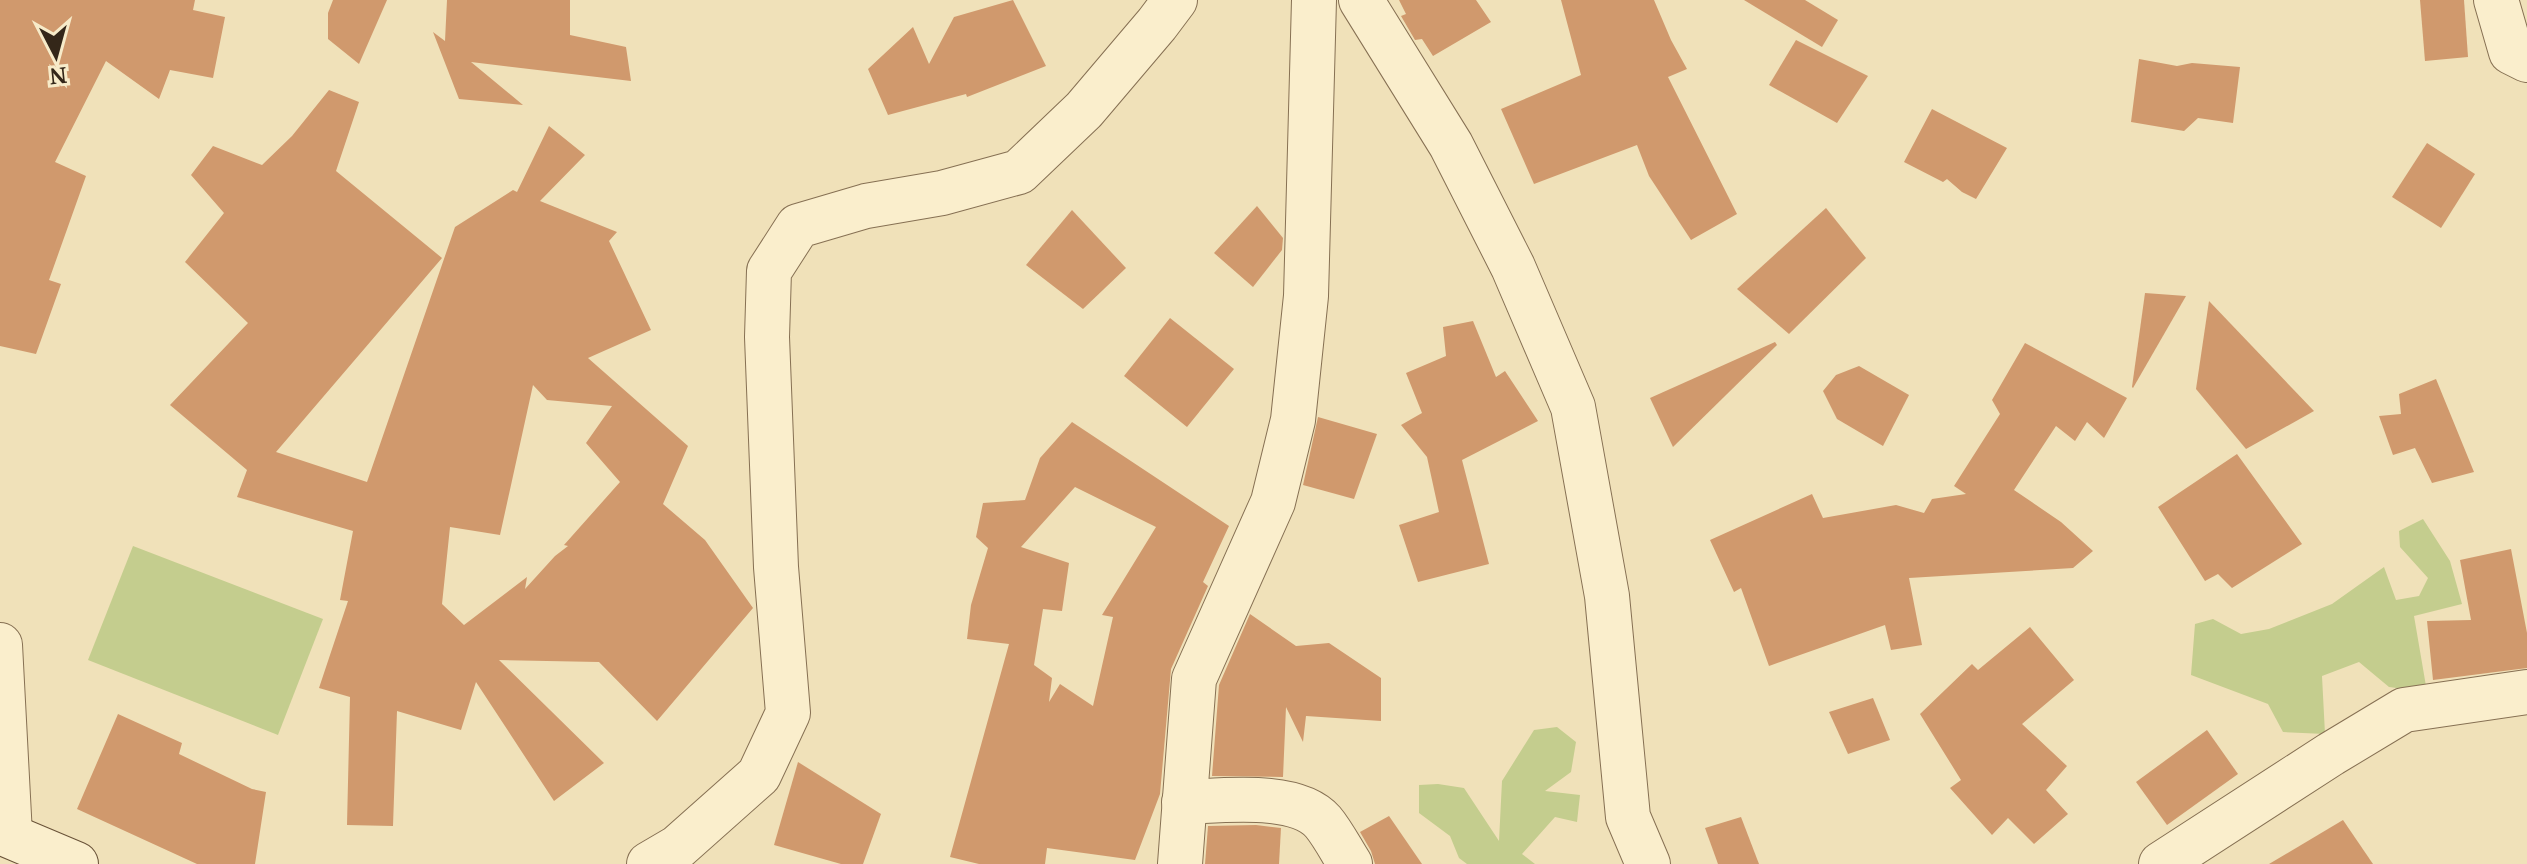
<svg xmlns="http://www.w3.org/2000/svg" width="2527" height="864" viewBox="0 0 2527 864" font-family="'Noto Serif',serif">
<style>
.green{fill:#c4cd8e}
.building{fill:#d0996d;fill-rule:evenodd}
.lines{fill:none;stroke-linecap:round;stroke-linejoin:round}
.street-casing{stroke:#867053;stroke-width:46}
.secondary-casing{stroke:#685137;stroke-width:46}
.street{stroke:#faeecc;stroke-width:44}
.secondary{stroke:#faeecc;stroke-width:44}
</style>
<rect width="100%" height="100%" fill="#f0e1b9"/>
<g class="green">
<path d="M 2423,519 L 2450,561 L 2462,604 L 2414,616 L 2427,692 L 2389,687 L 2359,662 L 2322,676 L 2325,734 L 2283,732 L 2268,704 L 2191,675 L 2195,624 L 2213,619 L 2241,634 L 2269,629 L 2332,604 L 2384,567 L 2396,600 L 2419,596 L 2428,578 L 2400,547 L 2399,531 Z"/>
<path d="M 133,546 L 323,619 L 278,735 L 88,660 Z"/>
<path d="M 1557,727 L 1576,742 L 1571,772 L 1545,791 L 1580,795 L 1577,822 L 1555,817 L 1522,854 L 1535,864 L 1467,864 L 1459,858 L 1450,836 L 1419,813 L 1419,785 L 1438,784 L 1464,788 L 1499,841 L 1502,781 L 1534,730 Z"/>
</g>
<g class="building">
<path d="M 0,0 L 195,0 L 193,10 L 225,17 L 213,78 L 170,70 L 159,99 L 106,61 L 55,162 L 86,176 L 49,280 L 61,284 L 36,354 L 0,346 Z"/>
<path d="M 333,0 L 387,0 L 359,64 L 328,39 L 328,13 Z"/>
<path d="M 447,0 L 570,0 L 570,35 L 626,47 L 631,81 L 471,62 L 523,105 L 459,99 L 433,32 L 445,41 Z"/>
<path d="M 1013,0 L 1046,66 L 967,97 L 966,94 L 888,115 L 868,69 L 913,27 L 929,64 L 954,17 Z"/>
<path d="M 1399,0 L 1476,0 L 1491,22 L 1433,56 L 1422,39 L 1415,40 L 1401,16 L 1406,14 Z"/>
<path d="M 1561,0 L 1654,0 L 1671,40 L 1687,69 L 1668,77 L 1737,214 L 1691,240 L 1649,176 L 1637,145 L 1534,184 L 1501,109 L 1581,75 Z"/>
<path d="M 1744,0 L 1805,0 L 1838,20 L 1822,47 Z"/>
<path d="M 2420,0 L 2464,0 L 2468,57 L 2425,61 Z"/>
<path d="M 1796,40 L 1868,76 L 1837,123 L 1769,85 Z"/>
<path d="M 2139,59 L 2177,66 L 2192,63 L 2240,67 L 2233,123 L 2198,118 L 2184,131 L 2131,122 Z"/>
<path d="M 329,90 L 359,102 L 336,171 L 442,258 L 276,452 L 367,482 L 455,227 L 513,190 L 517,192 L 549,126 L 585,155 L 540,201 L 617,232 L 609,241 L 651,330 L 588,358 L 688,446 L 663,504 L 705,540 L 753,608 L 657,721 L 599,662 L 499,660 L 604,763 L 554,801 L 476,682 L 461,730 L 397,711 L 393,826 L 347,825 L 350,697 L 319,688 L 348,601 L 340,600 L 353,531 L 237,497 L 247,470 L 170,405 L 248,323 L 185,262 L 224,213 L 191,175 L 213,146 L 262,165 L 292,136 ZM 533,385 L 547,400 L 612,406 L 586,443 L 620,482 L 564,545 L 568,546 L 555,556 L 525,589 L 527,577 L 464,625 L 442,604 L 450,527 L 500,535 Z"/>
<path d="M 1932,109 L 2007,148 L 1976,199 L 1962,192 L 1947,179 L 1943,182 L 1904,162 Z"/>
<path d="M 2427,143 L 2475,174 L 2441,228 L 2392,197 Z"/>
<path d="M 1257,206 L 1283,238 L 1282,250 L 1253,287 L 1214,253 Z"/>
<path d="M 1826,208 L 1866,258 L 1789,334 L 1737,289 Z"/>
<path d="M 1072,210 L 1126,268 L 1083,309 L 1026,265 Z"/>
<path d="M 2145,293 L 2186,296 L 2133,388 L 2132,387 Z"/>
<path d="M 2209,301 L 2314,411 L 2246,449 L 2196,389 Z"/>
<path d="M 1170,318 L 1234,369 L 1187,427 L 1124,376 Z"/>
<path d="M 1473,321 L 1496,377 L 1505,371 L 1538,421 L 1462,460 L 1489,564 L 1418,582 L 1399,525 L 1439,512 L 1427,457 L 1401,425 L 1422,413 L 1406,373 L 1446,356 L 1443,327 Z"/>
<path d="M 1775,342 L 1777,345 L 1673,447 L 1650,398 Z"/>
<path d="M 2025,343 L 2127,398 L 2104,438 L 2087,422 L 2075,441 L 2056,426 L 2014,490 L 2061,522 L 2093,551 L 2073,568 L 1909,578 L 1922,645 L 1891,650 L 1885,625 L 1769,666 L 1741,588 L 1734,592 L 1710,540 L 1812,494 L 1823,518 L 1896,505 L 1924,513 L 1932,499 L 1966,494 L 1954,486 L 2000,414 L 1992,400 Z"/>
<path d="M 1859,366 L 1909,395 L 1883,446 L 1837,419 L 1823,391 L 1836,375 Z"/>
<path d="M 2436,379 L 2474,472 L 2432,483 L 2415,448 L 2393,455 L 2379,416 L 2401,414 L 2399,394 Z"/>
<path d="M 1318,417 L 1377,434 L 1354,499 L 1303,485 Z"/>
<path d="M 1072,422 L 1229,526 L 1203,582 L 1208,586 L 1171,669 L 1160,794 L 1135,860 L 1047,848 L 1045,864 L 979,864 L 950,857 L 1009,644 L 967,639 L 971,605 L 988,548 L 976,537 L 983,503 L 1025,500 L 1040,458 ZM 1075,487 L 1156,527 L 1102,615 L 1113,617 L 1093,706 L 1060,684 L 1049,702 L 1052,678 L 1034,665 L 1043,609 L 1062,611 L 1069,563 L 1021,547 Z"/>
<path d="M 2237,454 L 2302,544 L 2232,588 L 2218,574 L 2205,581 L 2158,507 Z"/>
<path d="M 2511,549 L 2527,633 L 2527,668 L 2433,680 L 2427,621 L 2471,620 L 2460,560 Z"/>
<path d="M 1250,614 L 1296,646 L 1329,643 L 1381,678 L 1381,721 L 1306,716 L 1303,742 L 1286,707 L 1283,777 L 1212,776 L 1219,685 Z"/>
<path d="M 2030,627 L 2074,680 L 2022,724 L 2067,766 L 2046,790 L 2068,814 L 2034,844 L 2008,818 L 1992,835 L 1950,788 L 1961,780 L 1920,714 L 1972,664 L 1978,670 Z"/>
<path d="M 1873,698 L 1890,740 L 1848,754 L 1829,712 Z"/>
<path d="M 118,714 L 182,743 L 179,754 L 252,789 L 266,792 L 255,864 L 197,864 L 77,809 Z"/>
<path d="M 2207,730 L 2238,774 L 2167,825 L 2136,782 Z"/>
<path d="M 798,762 L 881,814 L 863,864 L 841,864 L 774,845 Z"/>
<path d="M 1389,816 L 1422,864 L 1375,864 L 1371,851 L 1360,832 Z"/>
<path d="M 1741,817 L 1759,864 L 1718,864 L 1705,828 Z"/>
<path d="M 2343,820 L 2373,864 L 2269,864 Z"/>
<path d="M 1256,825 L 1281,828 L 1279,864 L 1205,864 L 1208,826 Z"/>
</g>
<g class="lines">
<g class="street-casing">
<g id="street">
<path d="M 1361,0 L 1451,145 L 1513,267 L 1573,407 L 1607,596 L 1628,817 L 1648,864"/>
<path d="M 2496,0 L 2511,52 L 2527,60"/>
<path d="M 0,645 L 10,835"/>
<path d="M 1184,802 C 1221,801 1296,791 1323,822 C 1333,834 1341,850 1350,864"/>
<path d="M 649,864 L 678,847 L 759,775 L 788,713 L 776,567 L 767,337 L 769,271 L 798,226 L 866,206 L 942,193 L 1019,172 L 1084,110 L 1157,24 L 1175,0"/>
<path d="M 1180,864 L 1194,679 L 1273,502 L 1293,420 L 1306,296 L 1314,0"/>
<path d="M 2161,864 L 2331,754 L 2404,710 L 2527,692"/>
</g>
</g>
<g class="secondary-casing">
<path id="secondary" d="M 0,832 L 76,864"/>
</g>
<use href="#street" class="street"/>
<use href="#secondary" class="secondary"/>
</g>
<g transform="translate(56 56) rotate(174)" stroke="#f7ebc9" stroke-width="6" paint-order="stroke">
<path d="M0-6L14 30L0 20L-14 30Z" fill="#342719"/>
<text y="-12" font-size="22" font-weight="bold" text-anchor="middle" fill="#342719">N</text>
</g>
</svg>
